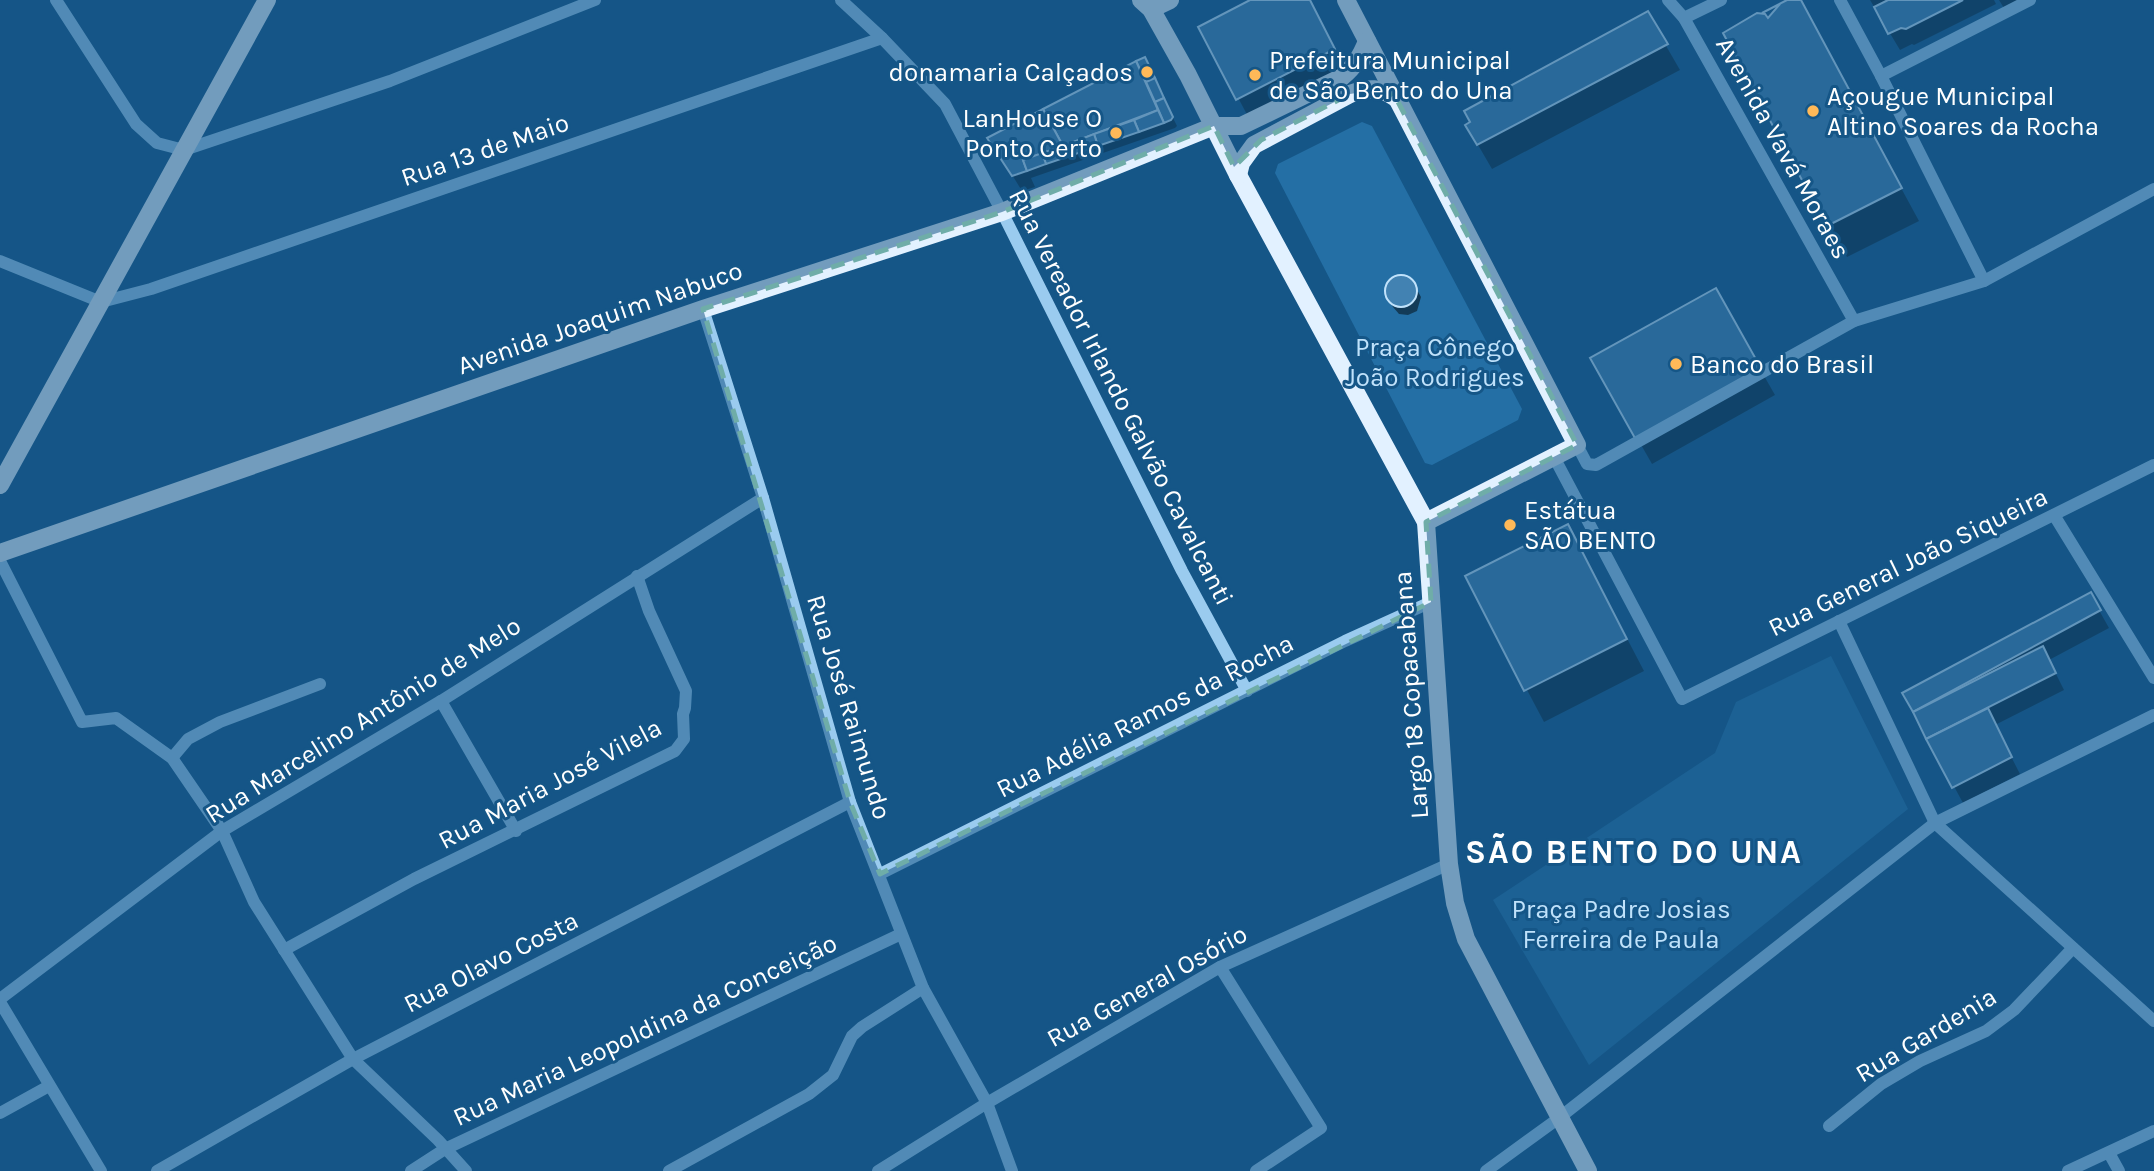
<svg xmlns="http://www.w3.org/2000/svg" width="2154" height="1171" viewBox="0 0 2154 1171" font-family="Karla,sans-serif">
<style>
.green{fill:#246fa5}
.shadow{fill:#0007}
.building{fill:#4282b2;stroke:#c0e2fb;stroke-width:2}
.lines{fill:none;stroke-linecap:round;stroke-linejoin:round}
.minor{stroke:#9acbef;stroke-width:12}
.major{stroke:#e2f1ff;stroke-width:18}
.marked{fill:none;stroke:#6fada8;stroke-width:5;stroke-dasharray:14 9;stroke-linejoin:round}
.poi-dot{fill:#ffb958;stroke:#155687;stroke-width:2.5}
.labels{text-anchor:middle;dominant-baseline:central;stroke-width:6;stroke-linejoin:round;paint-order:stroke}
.poi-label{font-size:26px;fill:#fff;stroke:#155687;text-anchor:start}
.street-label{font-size:26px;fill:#fff;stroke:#155687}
.park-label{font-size:26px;fill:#c0e2fb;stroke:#155687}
.district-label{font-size:33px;font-weight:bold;letter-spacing:2px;fill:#fff;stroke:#155687}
</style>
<rect width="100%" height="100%" fill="#155687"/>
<g class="green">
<path d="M 1362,122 L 1372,126 L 1522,409 L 1518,420 L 1432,465 L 1425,463 L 1275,173 L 1278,164 Z"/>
<path d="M 1831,656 L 1908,809 L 1589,1065 L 1493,900 L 1715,753 L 1736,702 Z"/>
</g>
<g class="shadow">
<path d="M 1254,0 L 1309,0 L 1348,75 L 1252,124 L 1201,28 Z"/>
<path d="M 1790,0 L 1799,0 L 1919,221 L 1847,257 L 1828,225 Z"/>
<path d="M 1870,0 L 1994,0 L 1996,4 L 1914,45 L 1912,44 L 1900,50 Z"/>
<path d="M 1999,0 L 2035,0 L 2007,13 Z"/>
<path d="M 1647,13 L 1680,70 L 1492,169 L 1467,126 Z"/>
<path d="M 1144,59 L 1177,126 L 1175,128 L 1031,178 L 1035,187 L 1022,191 L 990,139 Z"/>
<path d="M 1395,278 L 1410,280 L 1416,288 L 1421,297 L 1417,311 L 1408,315 L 1399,314 L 1393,307 L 1388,298 L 1388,284 Z"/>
<path d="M 1715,290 L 1775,395 L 1652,464 L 1592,359 Z"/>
<path d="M 1585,558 L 1644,671 L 1544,722 L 1467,577 Z"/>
<path d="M 2090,594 L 2109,628 L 2049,660 L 2064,690 L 1995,725 L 2020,774 L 1963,803 L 1904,694 Z"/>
</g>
<g class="building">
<path d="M 1250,0 L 1310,0 L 1335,49 L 1236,100 L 1198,27 Z"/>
<path d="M 1787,0 L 1801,0 L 1902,188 L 1827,226 L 1822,222 L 1824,221 L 1723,33 L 1757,13 L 1765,14 L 1768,18 L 1780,4 L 1762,13 Z"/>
<path d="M 1888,0 L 1963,0 L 1906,29 L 1901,28 L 1888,34 L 1874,7 Z"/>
<path d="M 1648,11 L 1668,44 L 1477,145 L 1465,125 L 1470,122 L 1464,111 Z"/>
<path d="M 1145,57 L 1155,78 L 1146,82 L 1136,61 Z"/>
<path d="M 1136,61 L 1158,110 L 1063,146 L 1043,109 Z"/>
<path d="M 1155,78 L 1164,98 L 1155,102 L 1146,82 Z"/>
<path d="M 1164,98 L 1173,117 L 1171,120 L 1164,123 L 1155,102 Z"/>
<path d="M 1043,109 L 1063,146 L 1023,160 L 1027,171 L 1012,176 L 987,138 Z"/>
<path d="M 1158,110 L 1164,123 L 1139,132 L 1134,120 Z"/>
<path d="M 1134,120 L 1139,132 L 1098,146 L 1094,134 Z"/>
<path d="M 1094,134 L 1098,146 L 1067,157 L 1063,146 Z"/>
<path d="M 1063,146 L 1067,157 L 1046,164 L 1042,153 Z"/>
<path d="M 1042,153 L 1046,164 L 1027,171 L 1023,160 Z"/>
<circle cx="1401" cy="291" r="16"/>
<path d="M 1716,288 L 1762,370 L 1636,440 L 1590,358 Z"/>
<path d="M 1568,524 L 1627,639 L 1524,691 L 1465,576 Z"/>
<path d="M 2091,592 L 2101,610 L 1913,712 L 1902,693 Z"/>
<path d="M 2043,646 L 2056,673 L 1926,739 L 1913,712 Z"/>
<path d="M 1988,708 L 2012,757 L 1952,788 L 1926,739 Z"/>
</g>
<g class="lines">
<g class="minor">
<path d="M 56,0 L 136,124 L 157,143 L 184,150 L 390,81 L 595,0"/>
<path d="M 841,0 L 882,38 L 945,104 L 1002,212 L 1182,571 L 1247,691"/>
<path d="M 1668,0 L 1684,18 L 1854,321"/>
<path d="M 1840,0 L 1881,76 L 1984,281"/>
<path d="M 1684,18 L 1721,0"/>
<path d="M 1881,76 L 2030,0"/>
<path d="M 0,261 L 101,302 L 151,289 L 882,38"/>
<path d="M 703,309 L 763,498 L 850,802 L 923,988 L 987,1103 L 1012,1171"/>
<path d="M 1577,445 L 1587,464 L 1596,465 L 1854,321 L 1984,281 L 2154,189"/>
<path d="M 1554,457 L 1682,699 L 2154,465"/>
<path d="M 2054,515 L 2154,678"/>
<path d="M 0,561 L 82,722 L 116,718 L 172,758 L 222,831 L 254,902 L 353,1059 L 438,1140 L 466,1171"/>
<path d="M 1839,621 L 1935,823 L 2154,1021"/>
<path d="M 441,701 L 516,831"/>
<path d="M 172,758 L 188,739 L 220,722 L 320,684"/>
<path d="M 880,874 L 1345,641 L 1431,602"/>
<path d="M 284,950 L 414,879 L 675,751 L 684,739 L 683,714 L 685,708 L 686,691 L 649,611 L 637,576"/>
<path d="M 1220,967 L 1321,1128 L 1256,1171"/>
<path d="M 0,999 L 222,831 L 441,701 L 763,498"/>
<path d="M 0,1002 L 101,1171"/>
<path d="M 0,1113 L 49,1086"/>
<path d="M 1829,1126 L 1881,1084 L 1920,1061 L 1986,1031 L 2014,1010 L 2073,948"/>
<path d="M 2109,1153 L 2119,1171"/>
<path d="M 157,1171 L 353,1059 L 850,802"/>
<path d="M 411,1171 L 445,1149 L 901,934"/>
<path d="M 669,1171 L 809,1094 L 833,1075 L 852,1036 L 862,1027 L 923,988"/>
<path d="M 878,1171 L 987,1103 L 1220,967 L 1449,864"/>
<path d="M 1486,1171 L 1559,1118 L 1935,823 L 2154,715"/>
<path d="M 2068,1171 L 2154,1131"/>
</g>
<g class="major">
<path d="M 1141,0 L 1151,9 L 1188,75 L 1238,175 L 1426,522 L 1449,864 L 1455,903 L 1466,939 L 1588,1171"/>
<path d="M 1346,0 L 1577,445 L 1426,522"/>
<path d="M 1151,9 L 1170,0"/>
<path d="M 1238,175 L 1241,163 L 1254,145 L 1350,94 C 1368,87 1381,87 1396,98"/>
<path d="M 0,485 L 267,0"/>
<path d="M 0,553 L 703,309 L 1002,212 L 1214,126 L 1241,126 L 1342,77 C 1355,66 1361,56 1367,41"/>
</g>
</g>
<path d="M0 0H2154V1171H0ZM 1380,89 L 1396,98 L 1577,445 L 1426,522 L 1431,602 L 880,874 L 850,802 L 703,309 L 1002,212 L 1214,126 L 1234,167 L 1261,140 L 1350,94 Z" fill="#155687" fill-opacity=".55" fill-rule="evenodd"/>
<path class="marked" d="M 1380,89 L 1396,98 L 1577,445 L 1426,522 L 1431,602 L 880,874 L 850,802 L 703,309 L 1002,212 L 1214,126 L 1234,167 L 1261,140 L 1350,94 Z"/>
<g class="poi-dot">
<circle cx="1147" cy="72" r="7"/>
<circle cx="1255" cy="75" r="7"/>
<circle cx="1813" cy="111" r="7"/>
<circle cx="1116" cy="133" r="7"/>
<circle cx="1676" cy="364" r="7"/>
<circle cx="1510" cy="525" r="7"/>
</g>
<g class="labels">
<g class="poi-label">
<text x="1269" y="60">Prefeitura Municipal<tspan x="1269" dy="30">de São Bento do Una</tspan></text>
<text x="1133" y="72" text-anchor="end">donamaria Calçados</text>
<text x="1827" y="96">Açougue Municipal<tspan x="1827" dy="30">Altino Soares da Rocha</tspan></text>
<text x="1102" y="118" text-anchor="end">LanHouse O<tspan x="1102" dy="30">Ponto Certo</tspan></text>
<text x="1690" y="364">Banco do Brasil</text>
<text x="1524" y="510">Estátua<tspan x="1524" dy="30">SÃO BENTO</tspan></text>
</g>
<g class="street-label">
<text transform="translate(1783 148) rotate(61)">Avenida Vavá Moraes</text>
<text transform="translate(485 150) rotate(-19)">Rua 13 de Maio</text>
<text transform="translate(600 318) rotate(-19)">Avenida Joaquim Nabuco</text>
<text transform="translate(1121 397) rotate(63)">Rua Vereador Irlando Galvão Cavalcanti</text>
<text transform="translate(1908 562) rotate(-26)">Rua General João Siqueira</text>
<text transform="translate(1411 695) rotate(-94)">Largo 18 Copacabana</text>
<text transform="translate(849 707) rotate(73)">Rua José Raimundo</text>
<text transform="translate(1145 716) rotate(-27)">Rua Adélia Ramos da Rocha</text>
<text transform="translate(363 720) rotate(-32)">Rua Marcelino Antônio de Melo</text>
<text transform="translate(550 784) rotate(-28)">Rua Maria José Vilela</text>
<text transform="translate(491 962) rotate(-27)">Rua Olavo Costa</text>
<text transform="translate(1147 986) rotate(-29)">Rua General Osório</text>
<text transform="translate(645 1030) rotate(-25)">Rua Maria Leopoldina da Conceição</text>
<text transform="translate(1926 1035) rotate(-31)">Rua Gardenia</text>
</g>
<g class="park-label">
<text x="1435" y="347">Praça Cônego<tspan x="1435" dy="30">João Rodrigues</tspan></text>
<text x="1621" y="909">Praça Padre Josias<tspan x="1621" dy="30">Ferreira de Paula</tspan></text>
</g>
<g class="district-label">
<text x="1634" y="852">SÃO BENTO DO UNA</text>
</g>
</g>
</svg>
